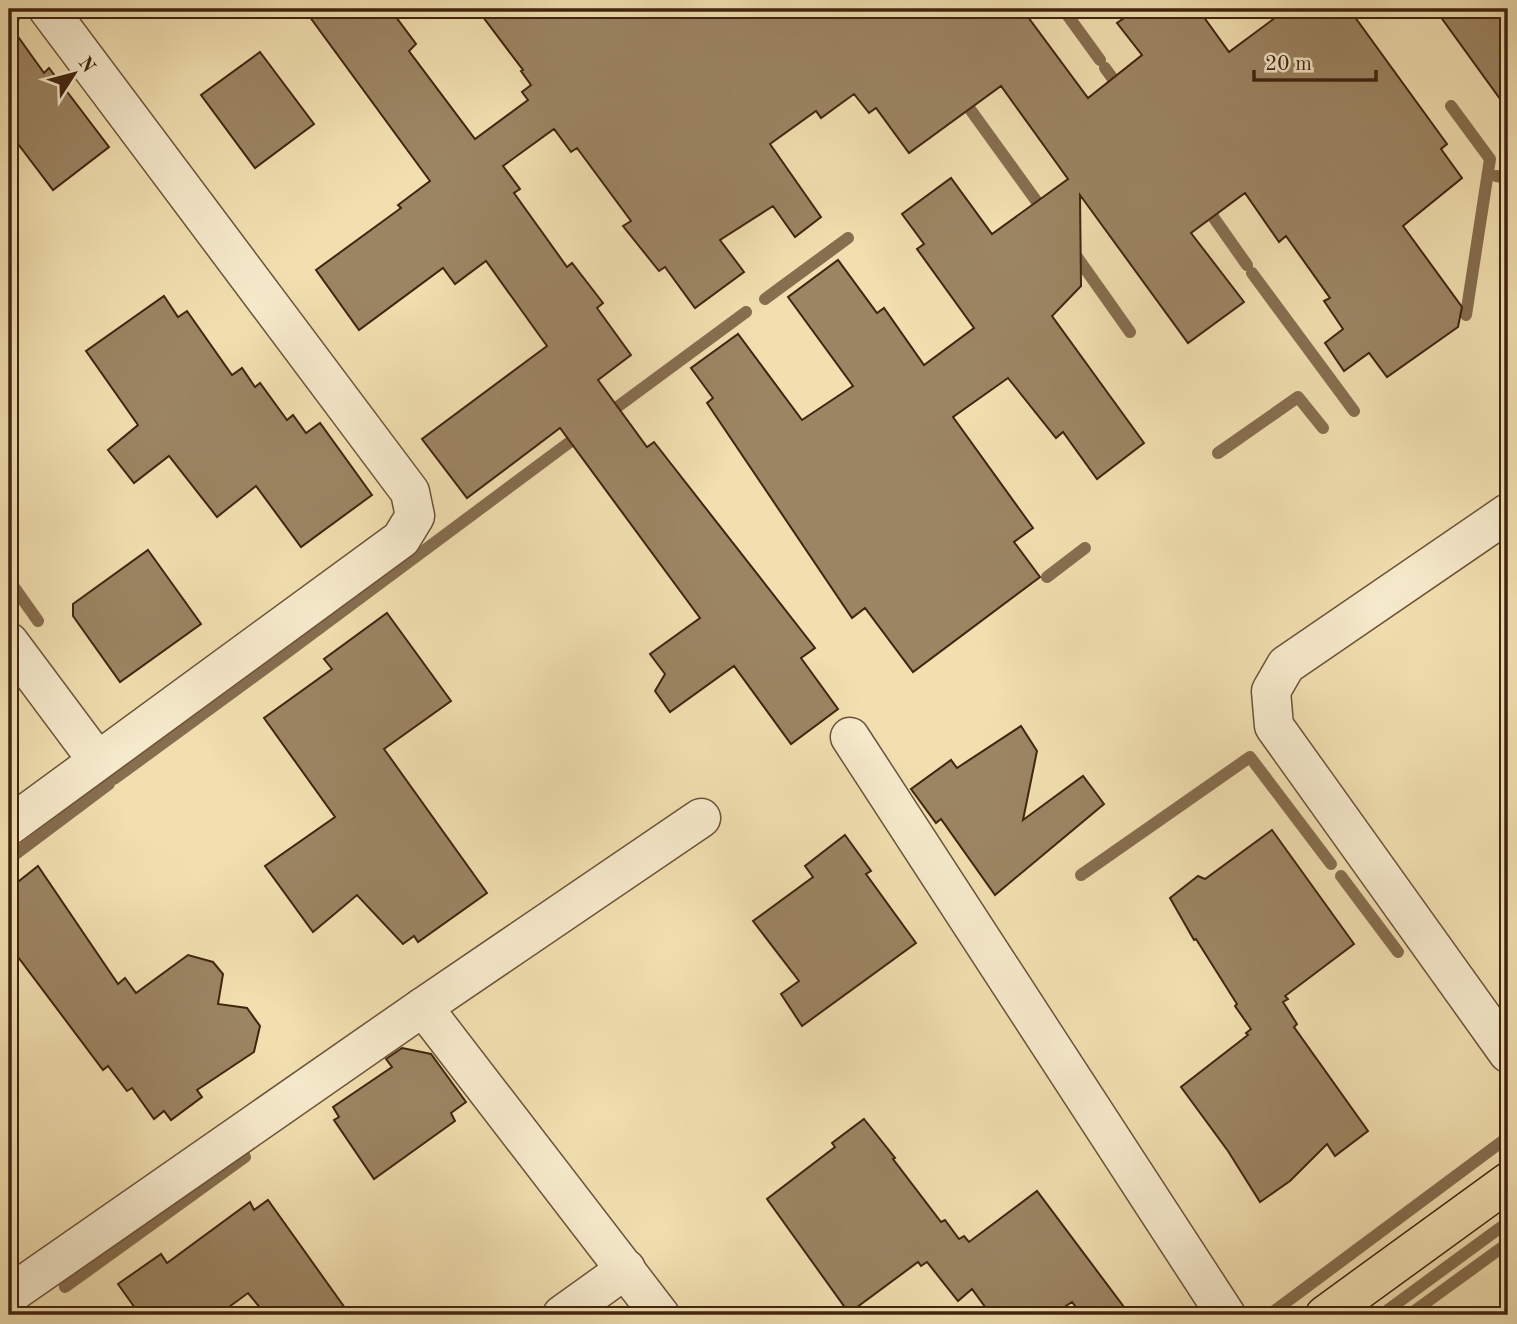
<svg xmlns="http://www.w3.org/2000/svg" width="1517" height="1324" viewBox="0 0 1517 1324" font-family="'Old Standard TT',serif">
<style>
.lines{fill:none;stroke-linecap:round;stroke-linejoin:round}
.stream{stroke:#866e4f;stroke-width:12}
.building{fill:#9c8563;stroke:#40240f;stroke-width:2}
.minor-casing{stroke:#6c5337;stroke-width:41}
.major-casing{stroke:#40240f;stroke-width:41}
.minor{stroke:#f6eacc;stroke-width:38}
.major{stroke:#f1dfb0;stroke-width:38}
</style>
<rect width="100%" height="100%" fill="#f1dfb0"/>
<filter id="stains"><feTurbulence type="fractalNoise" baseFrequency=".00286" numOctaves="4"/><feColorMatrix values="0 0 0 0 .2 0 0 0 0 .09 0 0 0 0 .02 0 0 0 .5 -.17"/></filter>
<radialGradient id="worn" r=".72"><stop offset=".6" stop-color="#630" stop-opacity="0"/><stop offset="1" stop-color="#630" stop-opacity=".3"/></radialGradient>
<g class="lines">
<g class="stream">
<path d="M 1063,9 L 1100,60"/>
<path d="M 9,22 L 14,18"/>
<path d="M 1105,68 L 1121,90"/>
<path d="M 967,105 L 1045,213"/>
<path d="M 1451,106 L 1490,159 L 1466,315"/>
<path d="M 1496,176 L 1508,178"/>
<path d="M 1204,204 L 1247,265"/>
<path d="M 1072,250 L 1130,332"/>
<path d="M 1252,273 L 1354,411"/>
<path d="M 765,299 L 848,238"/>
<path d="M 605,416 L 746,312"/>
<path d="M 1218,453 L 1298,397 L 1323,428"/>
<path d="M 1047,577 L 1085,548"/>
<path d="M 9,580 L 38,621"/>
<path d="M 114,779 L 289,651 L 582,433"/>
<path d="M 9,859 L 109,784"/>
<path d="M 1081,875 L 1250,757 L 1331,864"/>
<path d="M 1341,876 L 1398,952"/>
<path d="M 65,1287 L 245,1157"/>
<path d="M 1269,1315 L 1508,1137"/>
<path d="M 1381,1315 L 1508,1222"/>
<path d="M 1409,1315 L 1508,1243"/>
</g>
</g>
<g class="building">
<path d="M 304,9 L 390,9 L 416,44 L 409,51 L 475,139 L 528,100 L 522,92 L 531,85 L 521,71 L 523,70 L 477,9 L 1022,9 L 1088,98 L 1142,55 L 1117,23 L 1137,9 L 1198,9 L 1229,52 L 1287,9 L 1349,9 L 1447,144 L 1441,149 L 1462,178 L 1403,226 L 1462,307 L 1458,327 L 1387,377 L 1369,353 L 1344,371 L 1325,343 L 1343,329 L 1324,301 L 1330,298 L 1286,236 L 1279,242 L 1245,193 L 1191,233 L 1244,302 L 1188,343 L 1080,195 L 1081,286 L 1052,316 L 1144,443 L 1097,479 L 1063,432 L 1056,438 L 1008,378 L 953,417 L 1033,528 L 1014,542 L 1040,577 L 913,672 L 865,608 L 852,618 L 707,403 L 713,398 L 691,368 L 738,334 L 802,420 L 853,386 L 788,297 L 838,260 L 877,313 L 884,308 L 924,365 L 974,328 L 917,249 L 924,244 L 902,214 L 951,178 L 992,234 L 1068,179 L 1001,86 L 909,153 L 876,108 L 869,113 L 854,94 L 821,118 L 816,111 L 770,144 L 821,217 L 795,237 L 773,206 L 720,240 L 744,272 L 695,308 L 665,267 L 659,271 L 623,226 L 631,221 L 577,148 L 571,152 L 554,129 L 503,166 L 520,189 L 514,193 L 567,267 L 572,263 L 603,303 L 597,308 L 631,355 L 598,380 L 647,447 L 654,442 L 815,648 L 801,658 L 838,709 L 791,744 L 734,666 L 670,712 L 655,691 L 665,674 L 650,654 L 700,618 L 560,428 L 467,498 L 422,439 L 547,346 L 486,261 L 455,284 L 443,268 L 359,330 L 316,270 L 401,208 L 398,205 L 430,181 Z"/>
<path d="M 1435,9 L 1508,9 L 1508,110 Z"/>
<path d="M 9,24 L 44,73 L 49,68 L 109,147 L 53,190 L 9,132 Z"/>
<path d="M 260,52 L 314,124 L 255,168 L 201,95 Z"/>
<path d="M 164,296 L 178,317 L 187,311 L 232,375 L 242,368 L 255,387 L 260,383 L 287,420 L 293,415 L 306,433 L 320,423 L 372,495 L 301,547 L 256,486 L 217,517 L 169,456 L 134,483 L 108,450 L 138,425 L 86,351 Z"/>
<path d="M 148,550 L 201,624 L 120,682 L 73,616 L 73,604 Z"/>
<path d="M 387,613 L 451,701 L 384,749 L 487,893 L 418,942 L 414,936 L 403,944 L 357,895 L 313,932 L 265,866 L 335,817 L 264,718 L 332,669 L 324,659 Z"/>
<path d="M 1021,726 L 1037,751 L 1023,820 L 1083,776 L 1104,804 L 995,895 L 941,819 L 936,823 L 911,789 L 951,760 L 957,768 Z"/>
<path d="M 1272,830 L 1354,944 L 1285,996 L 1288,999 L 1283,1002 L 1297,1024 L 1294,1027 L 1368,1131 L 1335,1156 L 1327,1144 L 1290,1181 L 1260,1202 L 1228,1151 L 1181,1087 L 1248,1035 L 1246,1033 L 1251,1029 L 1235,1006 L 1237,1004 L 1196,939 L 1194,940 L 1170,898 L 1198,876 L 1205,879 Z"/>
<path d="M 845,835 L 871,871 L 866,874 L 916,943 L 802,1026 L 781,994 L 799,981 L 753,921 L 813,877 L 805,866 Z"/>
<path d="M 38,866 L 118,984 L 125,978 L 136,993 L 188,955 L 213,962 L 223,974 L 218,1004 L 247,1008 L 260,1026 L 254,1052 L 197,1090 L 202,1097 L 171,1120 L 164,1111 L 154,1119 L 132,1088 L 127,1091 L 108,1066 L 103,1070 L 9,945 L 9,889 Z"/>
<path d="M 402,1048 L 431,1054 L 466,1102 L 451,1113 L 455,1121 L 374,1179 L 334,1120 L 339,1117 L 333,1107 L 392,1067 L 386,1059 Z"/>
<path d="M 864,1119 L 895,1158 L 893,1159 L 941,1222 L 945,1220 L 959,1239 L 964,1236 L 969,1242 L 1037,1191 L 1130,1315 L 1082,1315 L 1072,1302 L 1052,1315 L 991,1315 L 972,1289 L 958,1301 L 927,1262 L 921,1266 L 918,1262 L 849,1313 L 767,1199 L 835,1147 L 832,1143 Z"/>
<path d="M 268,1200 L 350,1315 L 266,1315 L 248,1293 L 218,1315 L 140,1315 L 118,1284 L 161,1254 L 167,1263 L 250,1202 L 254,1210 Z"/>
</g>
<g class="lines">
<g class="minor-casing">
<g id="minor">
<path d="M 1508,513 L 1286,665 L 1271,691 L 1274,726 L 1508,1053"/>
<path d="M 9,642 L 97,760"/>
<path d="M 850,737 L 1226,1315"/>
<path d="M 9,826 L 401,539 L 415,516 L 410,492 L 48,9"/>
<path d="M 423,1007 L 660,1315"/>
<path d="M 9,1295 L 423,1007 L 701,818"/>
<path d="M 562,1315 L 626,1269"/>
</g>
</g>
<g class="major-casing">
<path id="major" d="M 1325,1315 L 1508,1182"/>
</g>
<use href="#minor" class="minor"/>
<use href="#major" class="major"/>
</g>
<rect width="1517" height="1324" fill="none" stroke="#f1dfb0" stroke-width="35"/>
<rect x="10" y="10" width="1496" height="1303" fill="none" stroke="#40240f" stroke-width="3.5"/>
<rect x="18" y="18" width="1482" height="1289" fill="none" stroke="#40240f" stroke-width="2"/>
<g transform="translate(74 74) rotate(54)" stroke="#f6eacc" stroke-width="5" paint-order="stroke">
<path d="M0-5L12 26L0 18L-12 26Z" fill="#40240f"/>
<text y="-10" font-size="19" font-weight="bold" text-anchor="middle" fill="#40240f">N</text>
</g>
<path d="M1254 70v10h122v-10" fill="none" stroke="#40240f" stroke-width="3.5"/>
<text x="1265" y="70" font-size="21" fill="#40240f" stroke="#f6eacc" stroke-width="5" paint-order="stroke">20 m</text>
<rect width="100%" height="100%" filter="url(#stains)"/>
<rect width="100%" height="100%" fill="url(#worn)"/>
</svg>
